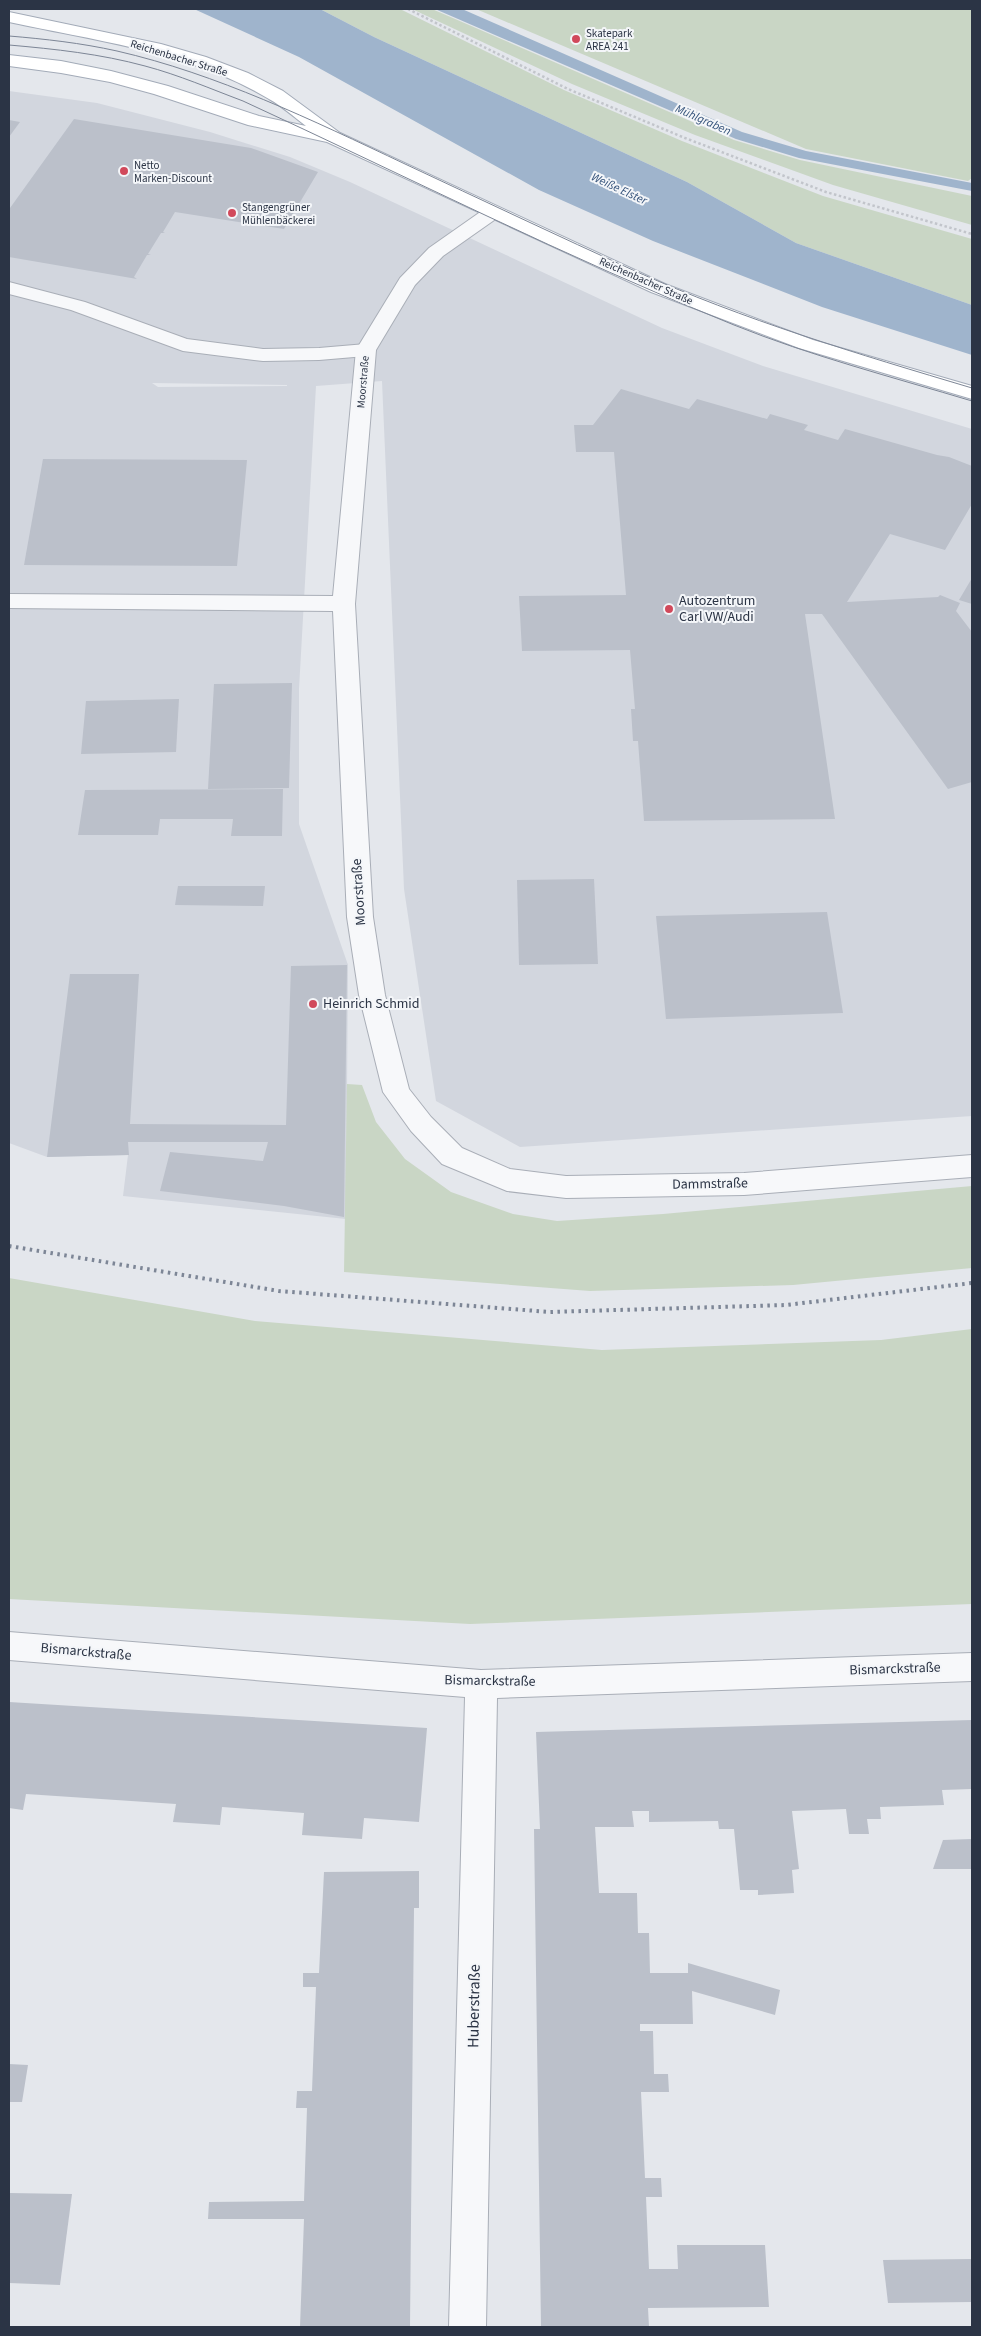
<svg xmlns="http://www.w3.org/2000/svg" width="981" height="2336" viewBox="0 0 981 2336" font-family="'Source Sans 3',sans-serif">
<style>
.built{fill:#d2d6de;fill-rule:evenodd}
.green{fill:#c9d6c5}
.water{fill:#9fb4cc}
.building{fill:#bbc0ca}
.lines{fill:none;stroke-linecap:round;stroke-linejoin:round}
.service-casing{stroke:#a9aeb7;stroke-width:2}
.minor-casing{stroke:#a9aeb7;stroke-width:2}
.primary-casing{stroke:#a3abb8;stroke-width:2}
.path{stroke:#c2c5cb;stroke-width:2.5;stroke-dasharray:2.5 2.5;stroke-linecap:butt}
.service{fill:#f7f8fa;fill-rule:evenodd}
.minor{fill:#f7f8fa;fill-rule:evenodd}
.primary{fill:#fff;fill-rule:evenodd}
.tram{stroke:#7d8696;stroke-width:1}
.rail{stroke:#7d8696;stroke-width:4;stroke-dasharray:2.5 4.5;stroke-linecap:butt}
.poi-dot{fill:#d1495b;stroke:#f4f6f9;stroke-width:2}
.labels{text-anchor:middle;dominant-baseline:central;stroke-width:4;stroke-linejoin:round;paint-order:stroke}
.far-poi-label{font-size:11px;fill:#2b3445;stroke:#f4f6f9;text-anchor:start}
.far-street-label{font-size:11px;fill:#2b3445;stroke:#f4f6f9}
.far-water-label{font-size:12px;font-style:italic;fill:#34527a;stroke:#f4f6f9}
.poi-label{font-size:14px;fill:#2b3445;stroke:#f4f6f9;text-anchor:start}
.street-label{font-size:14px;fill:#2b3445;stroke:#f4f6f9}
.near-street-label{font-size:16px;fill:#2b3445;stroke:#f4f6f9}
</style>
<rect width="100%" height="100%" fill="#e4e7ec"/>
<path class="built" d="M 9,91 L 97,103 L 210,132 L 290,157 L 350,182 L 662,328 L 763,366 L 972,429 L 972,1116 L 520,1147 L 436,1101 L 404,889 L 382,381 L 316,386 L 299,689 L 299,824 L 348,965 L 346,1219 L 123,1196 L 128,1155 L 47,1157 L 9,1143 ZM 152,383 L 287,385 L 287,386 L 158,387 Z"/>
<g class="green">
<path d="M 320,9 L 400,9 L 564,90 L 682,141 L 823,196 L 972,239 L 972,305 L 796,243 L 687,182 L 374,37 Z"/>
<path d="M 412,9 L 432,9 L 734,140 L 800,160 L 972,196 L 972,225 L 833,185 L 695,135 L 572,84 Z"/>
<path d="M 476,9 L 972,9 L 972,178 L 968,181 L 806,149 Z"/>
<path d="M 347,1084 L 362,1085 L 376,1122 L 405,1159 L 451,1192 L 513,1214 L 557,1221 L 663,1214 L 972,1186 L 972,1268 L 793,1285 L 590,1291 L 344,1272 Z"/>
<path d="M 9,1278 L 255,1321 L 602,1350 L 881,1340 L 972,1329 L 972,1604 L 470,1624 L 9,1599 Z"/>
</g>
<g class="water">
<path d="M 194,9 L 320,9 L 374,37 L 687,182 L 796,243 L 972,305 L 972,355 L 822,307 L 653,241 L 539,190 L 299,57 Z"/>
<path d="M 435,9 L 462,9 L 742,132 L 806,151 L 972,183 L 972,191 L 799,158 L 736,139 Z"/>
</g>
<g class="building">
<path d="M 74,119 L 251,148 L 318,172 L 284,229 L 175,212 L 163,232 L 165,233 L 161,233 L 148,254 L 151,255 L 147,255 L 134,277 L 137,279 L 9,257 L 10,208 Z"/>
<path d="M 9,120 L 20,122 L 9,137 Z"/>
<path d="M 621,389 L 689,409 L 697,399 L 767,419 L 770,414 L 808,425 L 804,430 L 838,440 L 845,429 L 937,455 L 949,457 L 972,466 L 972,504 L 945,550 L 890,534 L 847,602 L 938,597 L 940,595 L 960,603 L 956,611 L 972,632 L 972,782 L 948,789 L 822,614 L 805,614 L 835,819 L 644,821 L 638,741 L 633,741 L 631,709 L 635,709 L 630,650 L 522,651 L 519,596 L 626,595 L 614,452 L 576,452 L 574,425 L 593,425 Z"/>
<path d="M 43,459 L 247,460 L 237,566 L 24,565 Z"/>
<path d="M 972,578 L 972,604 L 959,600 Z"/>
<path d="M 292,683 L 289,788 L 208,789 L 214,684 Z"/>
<path d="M 179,699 L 176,752 L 81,754 L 86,701 Z"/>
<path d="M 283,789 L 282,836 L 231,836 L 233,819 L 160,819 L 158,835 L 78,835 L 85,790 Z"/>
<path d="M 594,879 L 598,964 L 519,965 L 517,880 Z"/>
<path d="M 178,886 L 265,886 L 263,906 L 175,905 Z"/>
<path d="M 827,912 L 843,1013 L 666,1019 L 656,916 Z"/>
<path d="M 347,965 L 344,1217 L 284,1206 L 160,1191 L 170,1152 L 263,1161 L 268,1142 L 128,1142 L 129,1155 L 47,1157 L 70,974 L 139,974 L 130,1124 L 286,1125 L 291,966 Z"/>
<path d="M 9,1702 L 427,1728 L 419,1822 L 364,1818 L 362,1839 L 302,1835 L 304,1813 L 222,1807 L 220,1825 L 173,1822 L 176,1804 L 26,1794 L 23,1810 L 9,1808 Z"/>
<path d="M 972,1720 L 972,1789 L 942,1790 L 944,1805 L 880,1807 L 881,1819 L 867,1819 L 869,1834 L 849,1834 L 846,1809 L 792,1811 L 799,1869 L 792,1870 L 794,1893 L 758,1895 L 758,1890 L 740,1890 L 734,1829 L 719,1829 L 718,1821 L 649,1822 L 649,1811 L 632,1811 L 634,1827 L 595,1827 L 599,1893 L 637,1893 L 638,1933 L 649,1933 L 650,1973 L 688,1973 L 688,1963 L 780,1990 L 775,2015 L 692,1991 L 693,2024 L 640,2024 L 640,2031 L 653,2031 L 654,2074 L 668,2074 L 669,2092 L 641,2092 L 645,2178 L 661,2178 L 662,2197 L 646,2197 L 649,2269 L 678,2269 L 677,2245 L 765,2245 L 769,2307 L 648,2308 L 649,2327 L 541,2327 L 534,1829 L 540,1829 L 536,1732 Z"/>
<path d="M 972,1839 L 972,1869 L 933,1869 L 943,1840 Z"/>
<path d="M 419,1871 L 419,1908 L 414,1908 L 410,2327 L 300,2327 L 304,2219 L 208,2219 L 209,2202 L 304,2201 L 307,2108 L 296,2108 L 297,2091 L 312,2091 L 316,1987 L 303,1987 L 303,1973 L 319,1973 L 324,1872 Z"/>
<path d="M 9,2064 L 28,2065 L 22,2102 L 9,2102 Z"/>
<path d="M 9,2193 L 72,2194 L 60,2285 L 9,2283 Z"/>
<path d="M 972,2259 L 972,2302 L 888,2303 L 883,2260 Z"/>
</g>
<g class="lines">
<g class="service-casing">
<path id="service" d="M 9,282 L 85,302 L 187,339 L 263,349 L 319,348 L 366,344 L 373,346 L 376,350 L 373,354 L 366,356 L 319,360 L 263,361 L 183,351 L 71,310 L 9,294 Z"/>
</g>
<g class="minor-casing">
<g id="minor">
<path d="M 493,206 L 500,208 L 503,212 L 500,216 L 443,256 L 415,285 L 376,350 L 355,604 L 373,917 L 385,995 L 409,1089 L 431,1117 L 462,1148 L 510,1169 L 566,1176 L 744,1173 L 972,1155 L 972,1177 L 744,1195 L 566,1198 L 507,1191 L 442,1164 L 411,1131 L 383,1092 L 359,995 L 347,917 L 333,611 L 9,608 L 9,594 L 333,596 L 356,350 L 400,278 L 429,248 L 486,208 Z"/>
<path d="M 9,1632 L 481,1670 L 972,1653 L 972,1681 L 497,1698 L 486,2327 L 449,2327 L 465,1697 L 9,1660 Z"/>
</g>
</g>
<g class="primary-casing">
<path id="primary" d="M 9,12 L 161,44 L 206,57 L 248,73 L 283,91 L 340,133 L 665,284 L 813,340 L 972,386 L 972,399 L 799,348 L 651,292 L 327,142 L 248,125 L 154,94 L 110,82 L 61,73 L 9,66 L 9,55 L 61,61 L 111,71 L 168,86 L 259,116 L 306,126 C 294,117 282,106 269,99 C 191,52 96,41 9,22 Z"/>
</g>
<path class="path" d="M 408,9 L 568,89 L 685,138 L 826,192 L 972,234"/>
<use href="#service" class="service"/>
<use href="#minor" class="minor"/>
<use href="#primary" class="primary"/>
<g class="tram">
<path d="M 9,36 C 45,39 81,43 117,51 C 217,74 312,120 405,164 C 482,200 558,236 635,271 C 744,320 858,354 972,388"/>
<path d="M 9,45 C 55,49 101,54 145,66 C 179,75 211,89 243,101 C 406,176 567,258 734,325 C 811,356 892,377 972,401"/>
</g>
<path class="rail" d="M 9,1246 L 279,1291 L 550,1312 L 786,1305 L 972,1283"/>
</g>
<g class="poi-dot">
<circle cx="576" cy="39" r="5"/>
<circle cx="124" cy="171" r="5"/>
<circle cx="232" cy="213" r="5"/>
<circle cx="669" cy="609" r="5"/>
<circle cx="313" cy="1004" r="5"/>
</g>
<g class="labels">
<g class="far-poi-label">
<text x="586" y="33">Skatepark<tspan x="586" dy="13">AREA 241</tspan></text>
<text x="134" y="165">Netto<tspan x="134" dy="13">Marken-Discount</tspan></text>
<text x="242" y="207">Stangengrüner<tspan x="242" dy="13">Mühlenbäckerei</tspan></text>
</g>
<g class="far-street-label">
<text transform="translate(179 58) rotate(17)">Reichenbacher Straße</text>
<text transform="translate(646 281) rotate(24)">Reichenbacher Straße</text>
<text transform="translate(363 382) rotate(-85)">Moorstraße</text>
</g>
<g class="far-water-label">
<text transform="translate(703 120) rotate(24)">Mühlgraben</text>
<text transform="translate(619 189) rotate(25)">Weiße Elster</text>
</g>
<g class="poi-label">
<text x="679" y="601">Autozentrum<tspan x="679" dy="16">Carl VW/Audi</tspan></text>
<text x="323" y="1004">Heinrich Schmid</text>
</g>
<g class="street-label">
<text transform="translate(359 892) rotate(-94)">Moorstraße</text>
<text transform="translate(710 1184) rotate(-1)">Dammstraße</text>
<text transform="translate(86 1652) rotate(5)">Bismarckstraße</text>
<text transform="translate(895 1669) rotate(-2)">Bismarckstraße</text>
<text transform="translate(490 1681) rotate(1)">Bismarckstraße</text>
</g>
<g class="near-street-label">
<text transform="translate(474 2006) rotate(-89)">Huberstraße</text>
</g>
</g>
<rect width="981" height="2336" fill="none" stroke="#2b3445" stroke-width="20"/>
</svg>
